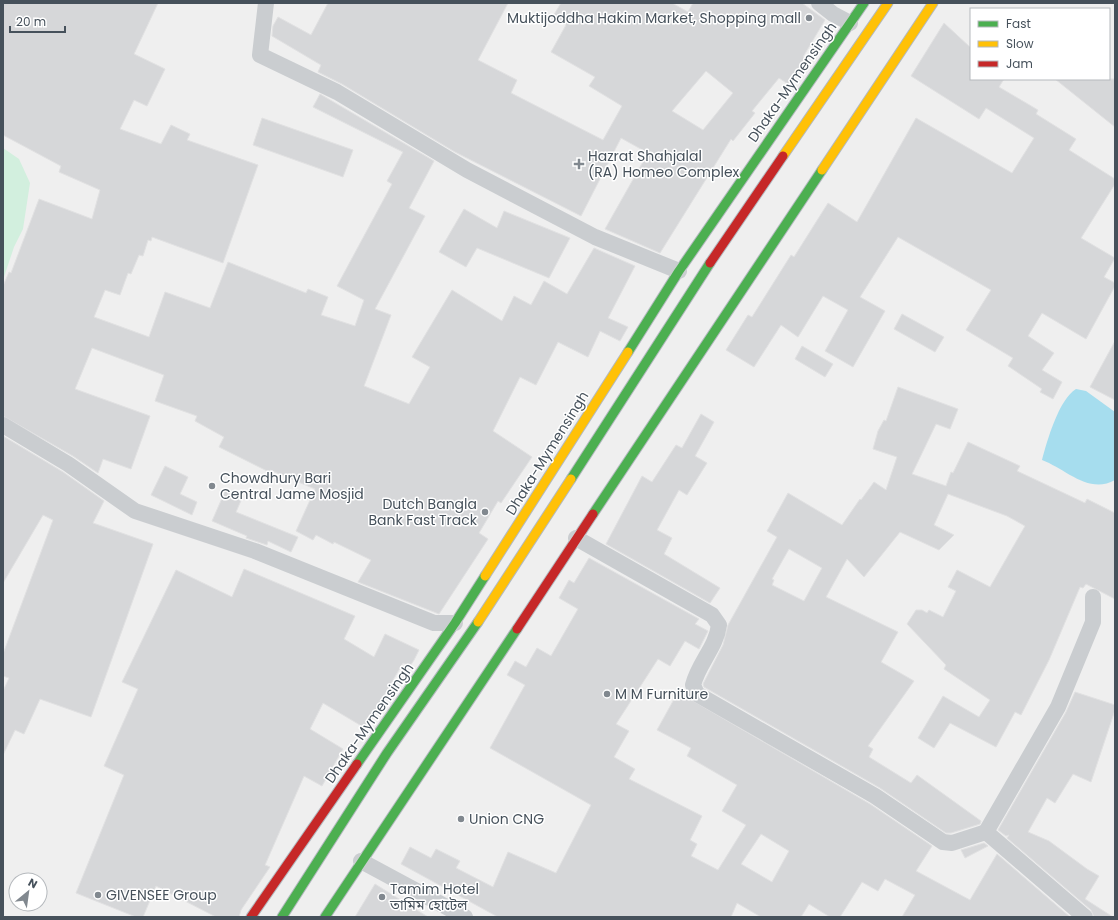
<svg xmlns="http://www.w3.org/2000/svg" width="1118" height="920" viewBox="0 0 1118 920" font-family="Poppins,'Noto Sans Bengali',sans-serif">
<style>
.green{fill:#d2efde}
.water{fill:#a6ddee}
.building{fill:#d6d7d9;stroke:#e1e1e2;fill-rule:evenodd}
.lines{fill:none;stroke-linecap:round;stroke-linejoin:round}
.fast-casing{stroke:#b3b9bf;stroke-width:11}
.slow-casing{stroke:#b3b9bf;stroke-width:11}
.jam-casing{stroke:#b3b9bf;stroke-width:11}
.street{stroke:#cacdd0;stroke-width:16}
.fast{stroke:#4caf50;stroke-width:9}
.slow{stroke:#ffc107;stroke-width:9}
.jam{stroke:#c62828;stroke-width:9}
.poi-dot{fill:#81888f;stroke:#fff;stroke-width:1.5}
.labels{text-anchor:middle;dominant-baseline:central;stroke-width:3;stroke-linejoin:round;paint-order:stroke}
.poi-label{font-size:14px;fill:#46515b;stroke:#fff;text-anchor:start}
.street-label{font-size:14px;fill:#46515b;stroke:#fff}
</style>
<rect width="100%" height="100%" fill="#efefef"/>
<path class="green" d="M 3,148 L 19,159 L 30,183 L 23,229 L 14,247 L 3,280 Z"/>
<path class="water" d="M 1076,389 L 1086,391 L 1115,412 L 1115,480 C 1089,495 1066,469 1042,460 C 1047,441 1059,399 1076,389 Z"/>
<g class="building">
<path d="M 3,3 L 158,3 L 134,54 L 165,69 L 147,106 L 134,100 L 120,129 L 161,144 L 171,125 L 190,134 L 187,140 L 258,165 L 223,263 L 152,237 L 151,241 L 148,240 L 143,256 L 139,255 L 131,274 L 128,273 L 120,295 L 105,290 L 94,317 L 149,337 L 165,292 L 210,308 L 228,262 L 306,293 L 308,289 L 328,297 L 321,315 L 355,326 L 364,300 L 337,286 L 392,184 L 387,181 L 403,152 L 313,107 L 320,94 L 434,161 L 409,208 L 425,216 L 375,309 L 391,315 L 364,386 L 409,404 L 430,367 L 412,357 L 452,290 L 502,321 L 514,296 L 531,305 L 544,281 L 567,294 L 594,248 L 635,266 L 608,318 L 628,327 L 620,341 L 600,331 L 588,357 L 558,342 L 536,385 L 520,377 L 493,431 L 532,457 L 501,503 L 498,501 L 479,533 L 488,539 L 439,614 L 358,582 L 371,560 L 334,542 L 333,544 L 316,535 L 313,540 L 296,531 L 315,489 L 270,470 L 269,472 L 219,447 L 224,437 L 195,421 L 197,416 L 155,401 L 164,375 L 92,348 L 75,389 L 150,416 L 131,469 L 103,459 L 98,473 L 73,456 L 3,416 L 3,286 L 9,272 L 11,273 L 39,199 L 92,219 L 100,190 L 59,172 L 61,166 L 3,135 Z"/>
<path d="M 328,3 L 508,3 L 478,60 L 517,80 L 511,93 L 603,140 L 622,106 L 589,86 L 595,77 L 551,52 L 566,25 L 552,18 L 561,3 L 672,3 L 688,12 L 693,3 L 802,3 L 825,20 L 803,57 L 805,58 L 788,84 L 779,78 L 752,111 L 755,113 L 733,141 L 731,139 L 660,253 L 605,229 L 648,153 L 621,138 L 581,216 L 455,152 L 342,84 L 318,72 L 321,65 L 272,36 L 273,26 L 278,17 L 311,35 ZM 706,71 L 733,93 L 703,130 L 672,111 Z"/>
<path d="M 944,23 L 971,48 L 971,79 L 1004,79 L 999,87 L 1038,110 L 1036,114 L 1076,139 L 1069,150 L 1115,179 L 1115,184 L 1081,238 L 1115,258 L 1104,277 L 1115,283 L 1115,286 L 1086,339 L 1042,313 L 1028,336 L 1054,353 L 1042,370 L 1062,382 L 1053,399 L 1040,392 L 1042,389 L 1008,366 L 1013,358 L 966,330 L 991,290 L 898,237 L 860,297 L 885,311 L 853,367 L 825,351 L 848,310 L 823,296 L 798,337 L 781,325 L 754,367 L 726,350 L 748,315 L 752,317 L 791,255 L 794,257 L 828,203 L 857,222 L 916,118 L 1012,173 L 1034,138 L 986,108 L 979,119 L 911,76 Z"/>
<path d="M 1055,79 L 1115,79 L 1115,127 Z"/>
<path d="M 262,118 L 353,150 L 343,177 L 253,145 Z"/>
<path d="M 464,209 L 497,228 L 504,211 L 570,238 L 549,278 L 477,248 L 466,267 L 439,252 Z"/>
<path d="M 902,314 L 944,337 L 935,352 L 894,329 Z"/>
<path d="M 1115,341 L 1115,400 L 1090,387 Z"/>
<path d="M 802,346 L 833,364 L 825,377 L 795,359 Z"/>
<path d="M 898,387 L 958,409 L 950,429 L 936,424 L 912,474 L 946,486 L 951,472 L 953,473 L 968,442 L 1020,466 L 1017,471 L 1085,503 L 1087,499 L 1115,513 L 1115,599 L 1086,584 L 1083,588 L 1080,587 L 1049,660 L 1021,715 L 1015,712 L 996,747 L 950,723 L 934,748 L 918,738 L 943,696 L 979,717 L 990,700 L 944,669 L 946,665 L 907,624 L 916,610 L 922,610 L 927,613 L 929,610 L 943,617 L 956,591 L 948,587 L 957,570 L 990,587 L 1025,526 L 1007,516 L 948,494 L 934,525 L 954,535 L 939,550 L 900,532 L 864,577 L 847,559 L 826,597 L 898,632 L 881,662 L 914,681 L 868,746 L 873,749 L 869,757 L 911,783 L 917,775 L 981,821 L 980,824 L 951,833 L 946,833 L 880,788 L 704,687 L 703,684 L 723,645 L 728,625 L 777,537 L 767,531 L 788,493 L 842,525 L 860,499 L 861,500 L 874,482 L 886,490 L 897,457 L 873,449 L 878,431 L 884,420 L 886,421 ZM 789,549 L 822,568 L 804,601 L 772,585 L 774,580 L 772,579 Z"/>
<path d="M 701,414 L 714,422 L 695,456 L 707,463 L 687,495 L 679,490 L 657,530 L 672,538 L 664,554 L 720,588 L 710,603 L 606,544 L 642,476 L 652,482 L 676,445 L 682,448 Z"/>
<path d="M 3,436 L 63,472 L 104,501 L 93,523 L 153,544 L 91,717 L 40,699 L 24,734 L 15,730 L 3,755 L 3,691 L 9,678 L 3,676 L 3,654 L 53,520 L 43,515 L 3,583 Z"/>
<path d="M 165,466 L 188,477 L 180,494 L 197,502 L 192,515 L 151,495 Z"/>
<path d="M 226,489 L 243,496 L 236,512 L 298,537 L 291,552 L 268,541 L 267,545 L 246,538 L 247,536 L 212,521 Z"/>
<path d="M 589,558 L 699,619 L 695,624 L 708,631 L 699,649 L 685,641 L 670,666 L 658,659 L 616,724 L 629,731 L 614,757 L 635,769 L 629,779 L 702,816 L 690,840 L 697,844 L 691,856 L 718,870 L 746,825 L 722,811 L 737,785 L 687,756 L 691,748 L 657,730 L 678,692 L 870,804 L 932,846 L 916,871 L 970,900 L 997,854 L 1070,917 L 902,917 L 915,895 L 885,879 L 878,891 L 862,882 L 840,917 L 830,917 L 809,904 L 801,917 L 761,917 L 737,903 L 731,917 L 498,917 L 401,864 L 410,847 L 431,858 L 436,849 L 460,861 L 456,868 L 493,887 L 508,852 L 556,873 L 591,805 L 490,748 L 525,685 L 507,675 L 515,661 L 526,667 L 537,648 L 551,656 L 578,609 L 559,598 L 569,580 L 574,583 ZM 761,834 L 789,851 L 772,882 L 741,864 Z"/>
<path d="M 244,569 L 355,616 L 344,639 L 374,657 L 385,634 L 419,650 L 414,660 L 410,666 L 403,663 L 365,728 L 323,703 L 310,729 L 343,749 L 322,786 L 304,776 L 265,865 L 270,867 L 241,910 L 239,917 L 216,917 L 156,886 L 143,917 L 136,917 L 76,893 L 124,775 L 104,766 L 138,689 L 122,682 L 176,570 L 232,597 Z"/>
<path d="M 1075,692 L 1115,705 L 1115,710 L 1091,782 L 1073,774 L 1055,803 L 1047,798 L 1028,832 L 1049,841 L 1087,869 L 1099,876 L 1085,899 L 1113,917 L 1094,917 L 1091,910 L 1007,838 L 1009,835 L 1006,836 L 998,830 L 1066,712 Z"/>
<path d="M 984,843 L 988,846 L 965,858 L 961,850 Z"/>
<path d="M 375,884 L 428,917 L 355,917 Z"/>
</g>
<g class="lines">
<g class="fast-casing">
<g id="fast">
<path d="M 628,352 L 679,271 L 864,3"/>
<path d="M 571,479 L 710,263"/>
<path d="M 593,514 L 822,170"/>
<path d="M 357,764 L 455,623 L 485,576"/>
<path d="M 282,917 L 387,753 L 478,622"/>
<path d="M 325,917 L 517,629"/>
</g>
</g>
<g class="slow-casing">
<g id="slow">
<path d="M 783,156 L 888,3"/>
<path d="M 822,170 L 933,3"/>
<path d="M 485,576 L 628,352"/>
<path d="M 478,622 L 571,479"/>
</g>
</g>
<g class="jam-casing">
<g id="jam">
<path d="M 710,263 L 783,156"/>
<path d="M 517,629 L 593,514"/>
<path d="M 251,917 L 357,764"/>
</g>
</g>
<g class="street">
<path d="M 266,3 L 260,55 L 337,92 L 467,170 L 595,237 L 679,271"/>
<path d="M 819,3 L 833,14 L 850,23"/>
<path d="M 3,425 L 68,464 L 135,511 L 255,551 L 434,623 L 455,623"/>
<path d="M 576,538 L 712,615 L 719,625 C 716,648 699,662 693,685 L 697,694 L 875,796 L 943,842 L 952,843 L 986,832 L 1085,917"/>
<path d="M 986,832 L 1058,707 L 1093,622 L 1093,597"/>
<path d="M 361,861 L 465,917"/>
</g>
<use href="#fast" class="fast"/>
<use href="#slow" class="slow"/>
<use href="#jam" class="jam"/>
</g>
<g class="poi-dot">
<circle cx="809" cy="18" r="4"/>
<path d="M577 158h4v4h4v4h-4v4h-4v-4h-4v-4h4z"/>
<circle cx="212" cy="486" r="4"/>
<circle cx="485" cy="512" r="4"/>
<circle cx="607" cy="694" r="4"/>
<circle cx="461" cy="819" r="4"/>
<circle cx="98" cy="895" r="4"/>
<circle cx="382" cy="897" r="4"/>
</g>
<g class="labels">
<g class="poi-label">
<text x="801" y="18" text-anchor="end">Muktijoddha Hakim Market, Shopping mall</text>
<text x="588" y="156">Hazrat Shahjalal<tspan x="588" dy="16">(RA) Homeo Complex</tspan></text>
<text x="220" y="478">Chowdhury Bari<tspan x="220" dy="16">Central Jame Mosjid</tspan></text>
<text x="477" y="504" text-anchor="end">Dutch Bangla<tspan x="477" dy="16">Bank Fast Track</tspan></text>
<text x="615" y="694">M M Furniture</text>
<text x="469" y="819">Union CNG</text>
<text x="390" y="889">Tamim Hotel<tspan x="390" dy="16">তামিম হোটেল</tspan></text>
<text x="106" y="895">GIVENSEE Group</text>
</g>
<g class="street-label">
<text transform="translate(792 82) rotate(-55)">Dhaka-Mymensingh</text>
<text transform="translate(547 453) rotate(-58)">Dhaka-Mymensingh</text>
<text transform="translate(369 723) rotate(-55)">Dhaka-Mymensingh</text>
</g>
</g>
<rect width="1118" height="920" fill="none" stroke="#46515b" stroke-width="8"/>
<rect x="970" y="8" width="140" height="72" fill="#ffffff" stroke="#b5b9bd"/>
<rect x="978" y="21" width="20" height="6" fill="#4caf50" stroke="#b5b9bd"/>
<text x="1006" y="28" font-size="12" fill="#46515b">Fast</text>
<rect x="978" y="41" width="20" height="6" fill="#ffc107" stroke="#b5b9bd"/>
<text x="1006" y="48" font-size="12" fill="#46515b">Slow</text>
<rect x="978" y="61" width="20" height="6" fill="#c62828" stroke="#b5b9bd"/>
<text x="1006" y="68" font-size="12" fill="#46515b">Jam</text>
<g transform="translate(28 892) rotate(29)"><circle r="19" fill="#ffffff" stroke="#b5b9bd"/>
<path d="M0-3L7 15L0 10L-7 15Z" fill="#81888f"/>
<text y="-6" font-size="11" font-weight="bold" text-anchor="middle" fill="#46515b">N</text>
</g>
<path d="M10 26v6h55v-6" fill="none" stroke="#46515b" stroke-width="2"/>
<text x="16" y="26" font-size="12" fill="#46515b" stroke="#ffffff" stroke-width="3" paint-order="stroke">20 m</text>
</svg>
